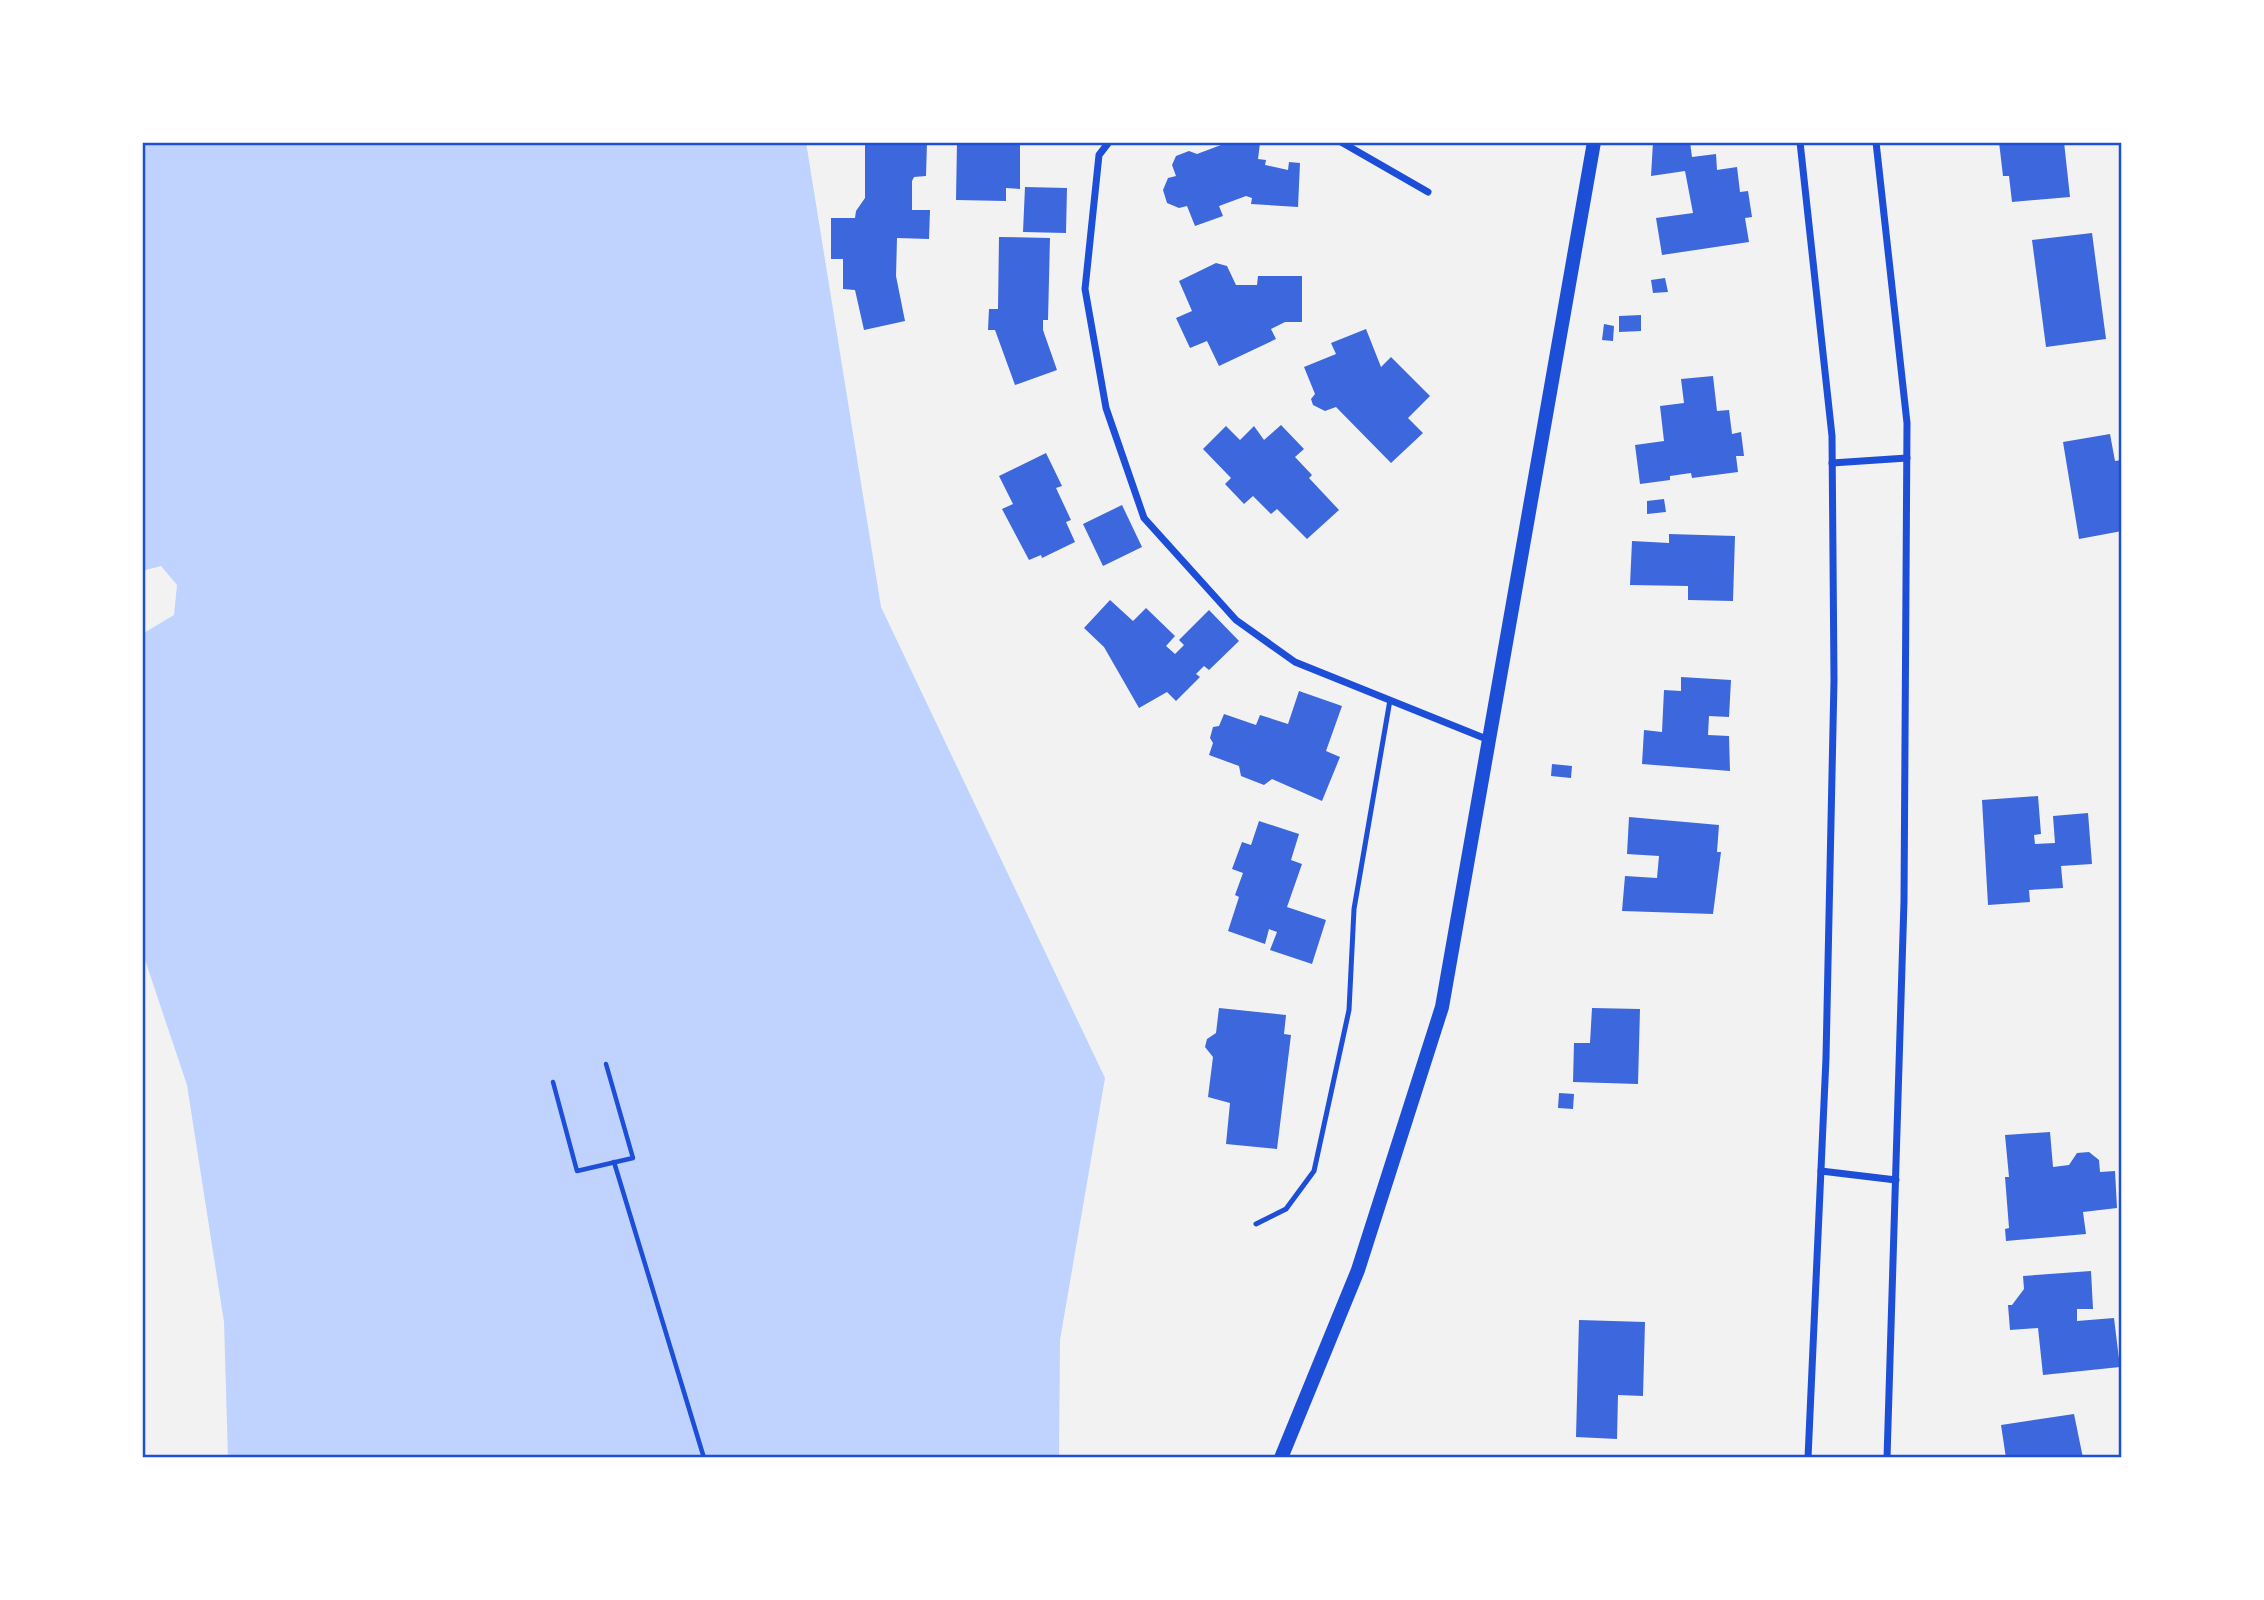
<svg xmlns="http://www.w3.org/2000/svg" width="2264" height="1600" viewBox="0 0 2264 1600" font-family="'DejaVu Sans',sans-serif">
<style>
.water{fill:#bfd3fe}
.building{fill:#3d67dc}
.lines{fill:none;stroke-linecap:round;stroke-linejoin:round}
.path{stroke:#1d4ed8;stroke-width:4.5}
.service{stroke:#1d4ed8;stroke-width:5}
.minor{stroke:#1d4ed8;stroke-width:7}
.secondary{stroke:#1d4ed8;stroke-width:14}
.neatline{fill:none;stroke:#1d4ed8;stroke-width:2.5}
</style>
<rect width="100%" height="100%" fill="#f2f2f2"/>
<path class="water" d="M 142,142 L 806,142 L 881,607 L 1105,1078 L 1060,1340 L 1059,1458 L 228,1458 L 224,1322 L 187,1085 L 142,951 L 142,634 L 174,615 L 177,585 L 161,566 L 142,571 Z"/>
<g class="building">
<path d="M 865,142 L 927,142 L 926,176 L 914,177 L 912,181 L 912,210 L 930,210 L 929,239 L 897,238 L 896,276 L 905,321 L 864,330 L 855,290 L 843,289 L 843,259 L 831,259 L 831,218 L 855,218 L 856,211 L 865,198 Z"/>
<path d="M 957,142 L 1020,142 L 1020,189 L 1006,188 L 1006,201 L 956,200 Z"/>
<path d="M 1229,142 L 1260,143 L 1258,159 L 1266,160 L 1265,165 L 1288,170 L 1289,162 L 1300,163 L 1298,207 L 1251,204 L 1252,198 L 1246,196 L 1219,206 L 1223,216 L 1195,226 L 1187,206 L 1179,208 L 1167,203 L 1163,190 L 1168,178 L 1176,176 L 1172,165 L 1176,156 L 1189,151 L 1197,154 Z"/>
<path d="M 1653,142 L 1690,142 L 1692,157 L 1716,154 L 1717,170 L 1737,167 L 1740,192 L 1748,191 L 1752,217 L 1745,218 L 1749,242 L 1662,255 L 1656,218 L 1693,213 L 1685,171 L 1651,176 Z"/>
<path d="M 1999,142 L 2064,142 L 2070,197 L 2012,202 L 2009,176 L 2003,176 Z"/>
<path d="M 1025,187 L 1067,188 L 1066,233 L 1023,232 Z"/>
<path d="M 2092,233 L 2106,339 L 2046,347 L 2032,240 Z"/>
<path d="M 999,237 L 1050,238 L 1048,320 L 1043,320 L 1043,330 L 1057,370 L 1015,385 L 995,330 L 988,330 L 989,309 L 998,309 Z"/>
<path d="M 1216,263 L 1227,266 L 1236,285 L 1257,285 L 1258,276 L 1302,276 L 1302,322 L 1285,322 L 1271,329 L 1276,339 L 1219,366 L 1207,341 L 1190,348 L 1176,318 L 1192,311 L 1179,281 Z"/>
<path d="M 1665,278 L 1668,292 L 1653,293 L 1651,280 Z"/>
<path d="M 1641,315 L 1641,331 L 1619,332 L 1619,316 Z"/>
<path d="M 1604,324 L 1614,326 L 1613,341 L 1602,340 Z"/>
<path d="M 1366,329 L 1381,367 L 1391,357 L 1430,396 L 1408,418 L 1423,433 L 1391,463 L 1336,407 L 1325,411 L 1313,405 L 1311,399 L 1315,394 L 1304,367 L 1336,354 L 1331,343 Z"/>
<path d="M 1713,376 L 1717,411 L 1729,410 L 1732,434 L 1741,432 L 1744,456 L 1736,456 L 1738,472 L 1692,478 L 1691,473 L 1670,476 L 1670,480 L 1640,484 L 1635,445 L 1664,441 L 1660,406 L 1684,403 L 1681,379 Z"/>
<path d="M 1281,425 L 1304,449 L 1295,457 L 1312,475 L 1309,478 L 1339,510 L 1307,539 L 1277,509 L 1271,514 L 1253,496 L 1244,504 L 1225,484 L 1231,478 L 1203,449 L 1226,426 L 1240,440 L 1254,426 L 1264,440 Z"/>
<path d="M 2110,434 L 2115,461 L 2122,460 L 2122,531 L 2079,539 L 2063,442 Z"/>
<path d="M 1046,453 L 1062,486 L 1056,488 L 1071,520 L 1066,522 L 1075,542 L 1042,558 L 1041,555 L 1029,560 L 1002,509 L 1013,504 L 999,476 Z"/>
<path d="M 1664,499 L 1666,512 L 1647,514 L 1647,501 Z"/>
<path d="M 1122,505 L 1142,547 L 1103,566 L 1083,524 Z"/>
<path d="M 1669,534 L 1735,536 L 1733,601 L 1688,600 L 1688,586 L 1630,585 L 1632,541 L 1669,543 Z"/>
<path d="M 1110,600 L 1133,621 L 1146,608 L 1175,636 L 1166,646 L 1175,654 L 1184,645 L 1179,640 L 1209,610 L 1239,641 L 1209,670 L 1204,666 L 1196,674 L 1200,677 L 1176,701 L 1167,692 L 1139,708 L 1104,647 L 1084,628 Z"/>
<path d="M 1681,677 L 1731,680 L 1729,717 L 1709,716 L 1708,735 L 1729,736 L 1730,771 L 1642,764 L 1644,730 L 1662,732 L 1664,690 L 1681,691 Z"/>
<path d="M 1299,691 L 1342,706 L 1326,751 L 1340,757 L 1322,801 L 1272,779 L 1264,785 L 1241,776 L 1239,766 L 1209,755 L 1213,743 L 1210,738 L 1213,727 L 1219,726 L 1224,714 L 1256,725 L 1260,715 L 1288,724 Z"/>
<path d="M 1552,764 L 1572,766 L 1571,778 L 1551,776 Z"/>
<path d="M 2038,796 L 2041,834 L 2034,835 L 2035,844 L 2055,843 L 2053,816 L 2088,813 L 2092,864 L 2061,866 L 2063,888 L 2029,890 L 2030,902 L 1988,905 L 1982,800 Z"/>
<path d="M 1629,817 L 1719,825 L 1717,852 L 1721,852 L 1713,914 L 1622,911 L 1625,876 L 1657,878 L 1659,856 L 1627,854 Z"/>
<path d="M 1259,821 L 1299,834 L 1291,860 L 1302,864 L 1287,907 L 1326,920 L 1312,964 L 1270,950 L 1277,932 L 1269,929 L 1265,944 L 1228,931 L 1239,897 L 1235,895 L 1243,873 L 1232,869 L 1242,842 L 1251,845 Z"/>
<path d="M 1219,1008 L 1286,1015 L 1284,1034 L 1291,1035 L 1277,1149 L 1226,1144 L 1230,1103 L 1208,1097 L 1213,1057 L 1205,1047 L 1207,1039 L 1216,1033 Z"/>
<path d="M 1592,1008 L 1640,1009 L 1638,1084 L 1573,1082 L 1574,1043 L 1590,1043 Z"/>
<path d="M 1559,1093 L 1574,1094 L 1573,1109 L 1558,1108 Z"/>
<path d="M 2050,1132 L 2053,1167 L 2069,1165 L 2077,1153 L 2089,1152 L 2099,1160 L 2100,1172 L 2115,1171 L 2117,1208 L 2083,1212 L 2086,1234 L 2006,1241 L 2005,1229 L 2009,1228 L 2005,1177 L 2009,1177 L 2005,1135 Z"/>
<path d="M 2091,1271 L 2093,1309 L 2077,1309 L 2077,1321 L 2114,1318 L 2120,1367 L 2043,1375 L 2038,1328 L 2010,1330 L 2008,1305 L 2012,1305 L 2024,1289 L 2023,1276 Z"/>
<path d="M 1579,1320 L 1645,1322 L 1643,1396 L 1618,1395 L 1617,1439 L 1576,1437 Z"/>
<path d="M 2074,1414 L 2083,1458 L 2006,1458 L 2001,1425 Z"/>
</g>
<g class="lines">
<g class="path">
<path d="M 553,1082 L 577,1171 L 633,1158 L 606,1064"/>
<path d="M 614,1162 L 704,1458"/>
</g>
<path class="service" d="M 1256,1224 L 1286,1209 L 1314,1171 L 1349,1010 L 1354,909 L 1390,700"/>
<g class="minor">
<path d="M 1109,142 L 1099,155 L 1085,289 L 1106,408 L 1144,518 L 1236,620 L 1295,662 L 1489,740"/>
<path d="M 1341,142 L 1428,192"/>
<path d="M 1800,142 L 1832,436 L 1834,680 L 1826,1058 L 1808,1458"/>
<path d="M 1876,142 L 1907,423 L 1904,901 L 1887,1458"/>
<path d="M 1832,463 L 1907,458"/>
<path d="M 1821,1171 L 1896,1180"/>
</g>
<path class="secondary" d="M 1281,1458 L 1358,1270 L 1442,1007 L 1594,142"/>
</g>
<rect width="2264" height="1600" fill="none" stroke="#ffffff" stroke-width="287"/>
<rect x="144" y="144" width="1976" height="1312" class="neatline"/>
</svg>
